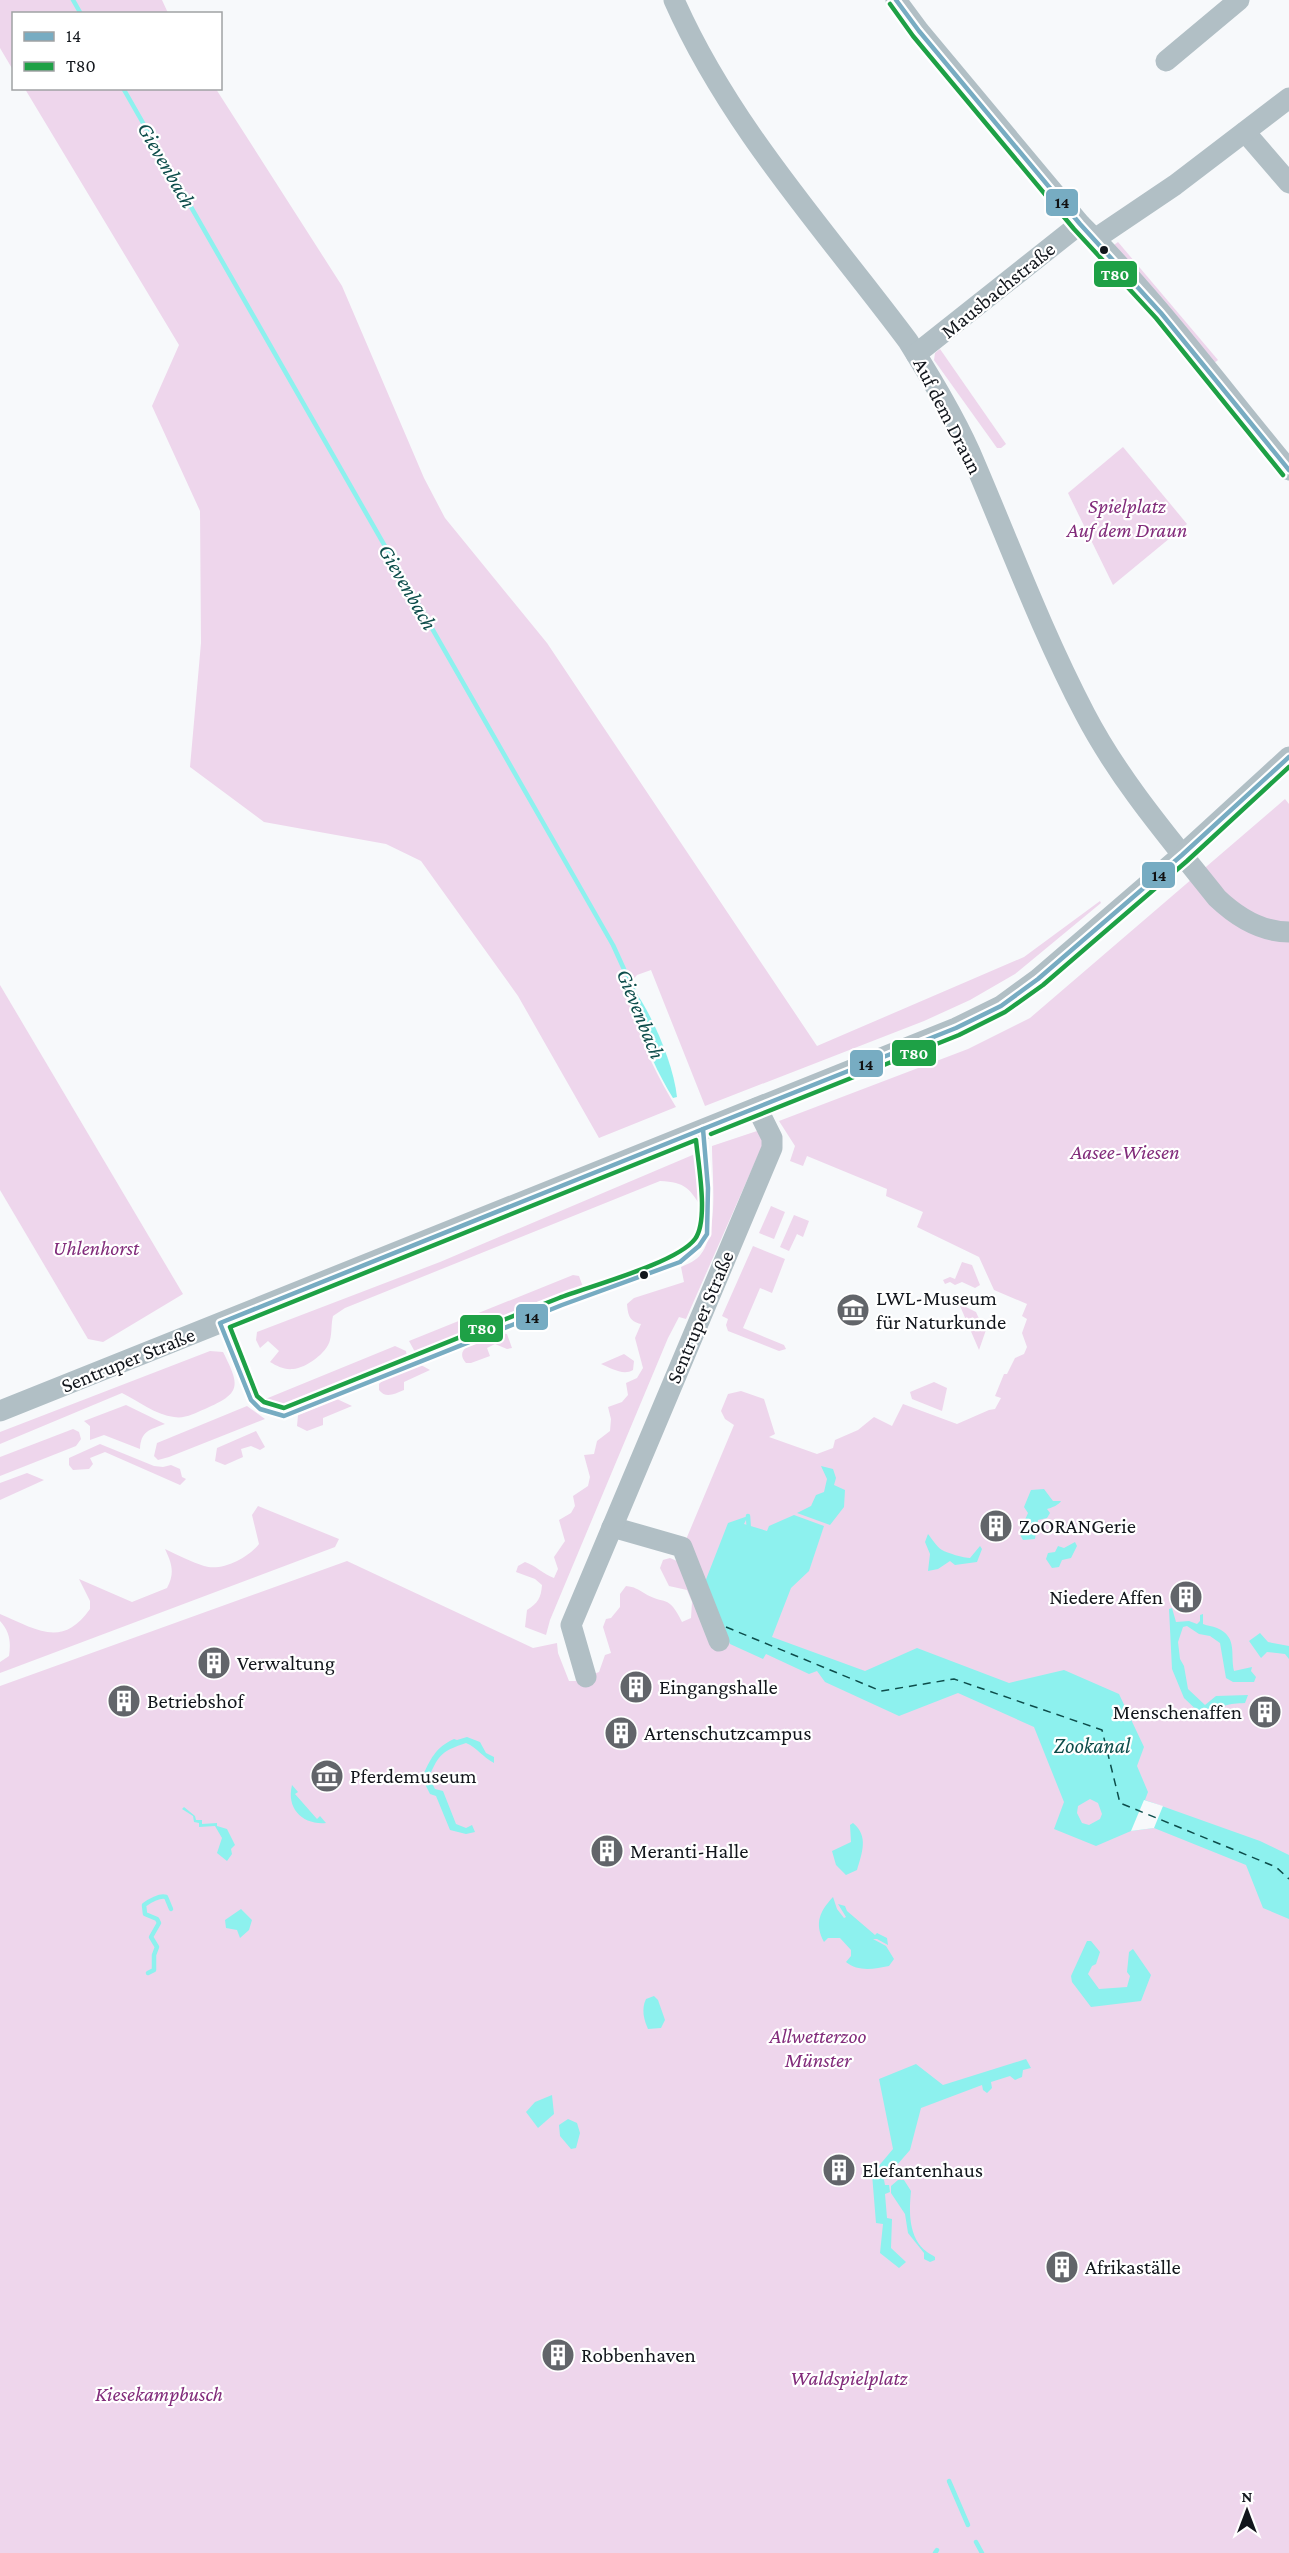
<svg xmlns="http://www.w3.org/2000/svg" width="1289" height="2553" viewBox="0 0 1289 2553" font-family="'Crimson Pro',serif">
<style>
.green{fill:#eed6ec}
.water{fill:#8df1ee;fill-rule:evenodd}
.pier{fill:#f7f9fb}
.lines{fill:none;stroke-linecap:round;stroke-linejoin:round}
.stream{stroke:#8df1ee;stroke-width:4.5}
.ferry{stroke:#0d4d4b;stroke-width:1.5;stroke-dasharray:8 6;stroke-linecap:butt}
.minor{stroke:#b1bfc5;stroke-width:21}
.bus-1-casing{stroke:#fff;stroke-width:9}
.bus-2-casing{stroke:#fff;stroke-width:9}
.bus-1{stroke:#77acc2;stroke-width:4.5}
.bus-2{stroke:#1ea146;stroke-width:4.5}
.bus-dot{fill:#12161c;stroke:#fff;stroke-width:2}
.labels{text-anchor:middle;dominant-baseline:central;stroke-width:4.5;stroke-linejoin:round;paint-order:stroke}
.street-label{font-size:21px;fill:#12161c;stroke:#fff}
.park-label{font-size:21px;font-style:italic;fill:#822c7b;stroke:#fff}
.poi-label{font-size:21px;fill:#12161c;stroke:#fff;text-anchor:start}
.water-label{font-size:22px;font-style:italic;fill:#0d4d4b;stroke:#fff}
.line-badge{stroke:#fff;stroke-width:2}
.badge-label{font-size:16px;text-anchor:middle;font-weight:bold;fill:#fff}
.pale-badge-label{font-size:16px;text-anchor:middle;font-weight:bold;fill:#111}
</style>
<rect width="100%" height="100%" fill="#f7f9fb"/>
<g class="green">
<path d="M 0,0 L 162,0 L 168,13 L 14,14 L 13,70 L 0,48 Z"/>
<path d="M 25,89 L 216,89 L 342,286 L 424,478 L 445,518 L 547,643 L 817,1046 L 1024,957 L 1100,901 L 1101,903 L 1015,974 L 970,1000 L 924,1021 L 705,1106 L 651,970 L 637,975 L 628,986 C 633,1028 654,1071 676,1107 L 599,1138 L 518,996 L 421,861 L 386,844 L 264,822 L 190,767 L 201,643 L 200,511 L 152,406 L 179,345 Z"/>
<path d="M 1118,242 L 1218,360 L 1210,366 L 1110,248 Z"/>
<path d="M 940,349 L 1006,444 L 1001,448 L 997,448 L 934,360 L 935,353 Z"/>
<path d="M 1123,447 L 1187,524 L 1113,585 L 1068,493 Z"/>
<path d="M 1285,799 L 1289,804 L 1289,2553 L 0,2553 L 0,1686 L 347,1561 L 533,1648 L 557,1643 L 558,1653 L 569,1681 L 575,1681 L 599,1672 L 605,1655 L 611,1653 L 603,1627 L 606,1619 L 611,1618 L 620,1607 L 620,1594 L 626,1586 C 635,1587 637,1589 644,1593 C 665,1606 668,1593 682,1622 L 691,1618 L 692,1602 L 687,1590 L 669,1586 L 660,1568 L 663,1560 L 670,1558 L 677,1561 L 734,1425 L 725,1419 L 721,1411 L 728,1394 L 741,1391 L 764,1399 L 775,1434 L 769,1437 L 817,1454 L 833,1448 L 835,1440 L 858,1430 L 874,1417 L 892,1426 L 903,1404 L 957,1424 L 989,1410 L 995,1409 L 1001,1398 L 995,1396 L 1004,1374 L 1007,1374 L 1015,1358 L 1024,1354 L 1027,1347 L 1022,1333 L 1027,1319 L 1022,1316 L 1027,1304 L 994,1290 L 979,1257 L 917,1227 L 923,1212 L 886,1196 L 887,1189 L 807,1156 L 803,1166 L 790,1161 L 795,1146 L 779,1121 L 968,1049 L 1030,1018 Z"/>
<path d="M 0,985 L 183,1294 L 103,1342 L 88,1339 L 0,1190 Z"/>
<path d="M 760,1130 L 763,1144 L 686,1319 L 679,1317 L 668,1338 L 550,1620 L 546,1635 L 525,1627 L 527,1610 C 538,1603 541,1598 542,1585 L 535,1579 L 516,1572 L 518,1566 L 525,1562 C 535,1565 543,1574 554,1578 L 558,1569 L 554,1557 L 565,1541 L 559,1520 L 571,1513 L 575,1506 L 573,1496 L 588,1486 L 590,1477 L 584,1455 L 594,1454 L 597,1441 L 610,1431 L 611,1419 L 608,1407 L 622,1402 L 628,1395 L 626,1383 L 637,1378 L 643,1368 L 635,1338 L 641,1324 C 629,1321 628,1315 627,1304 L 634,1298 L 684,1282 L 681,1267 C 688,1264 697,1260 701,1254 C 719,1230 712,1176 712,1146 Z"/>
<path d="M 702,1151 L 703,1210 C 690,1189 686,1182 660,1181 L 345,1308 L 333,1316 C 331,1324 332,1333 330,1340 C 327,1353 306,1368 293,1369 C 284,1370 277,1366 270,1362 L 279,1351 L 268,1341 L 260,1348 L 256,1340 L 257,1332 L 440,1262 Z"/>
<path d="M 771,1206 L 785,1212 L 774,1239 L 759,1233 Z"/>
<path d="M 794,1215 L 809,1221 L 803,1237 L 797,1234 L 789,1251 L 780,1247 Z"/>
<path d="M 753,1246 L 785,1259 L 772,1293 L 760,1288 L 743,1328 L 784,1345 L 786,1349 L 779,1351 L 728,1331 L 726,1325 L 728,1319 L 722,1316 Z"/>
<path d="M 962,1262 L 972,1265 L 980,1285 L 975,1288 L 962,1282 L 955,1285 L 950,1282 L 945,1284 L 943,1280 L 950,1277 L 955,1279 Z"/>
<path d="M 573,1275 L 579,1276 L 583,1287 L 579,1292 L 415,1358 L 415,1352 L 409,1341 Z"/>
<path d="M 962,1305 L 976,1312 L 983,1328 L 986,1330 L 979,1350 L 960,1306 Z"/>
<path d="M 500,1333 L 507,1334 L 512,1348 L 507,1349 L 495,1344 L 487,1348 L 490,1356 L 471,1363 L 466,1363 C 450,1346 488,1337 500,1333 Z"/>
<path d="M 395,1346 L 406,1351 L 407,1357 L 403,1363 L 297,1405 C 284,1407 273,1410 263,1400 Z"/>
<path d="M 210,1351 L 223,1352 C 240,1386 242,1393 205,1409 C 195,1413 185,1419 174,1417 C 156,1415 138,1401 122,1393 L 0,1444 L 0,1432 Z"/>
<path d="M 624,1354 L 634,1361 L 633,1370 C 623,1376 611,1368 601,1364 Z"/>
<path d="M 421,1365 L 430,1370 L 404,1382 L 404,1390 C 394,1394 386,1399 379,1390 L 379,1384 L 383,1380 Z"/>
<path d="M 934,1382 L 947,1388 L 942,1411 L 912,1399 L 910,1392 Z"/>
<path d="M 337,1399 L 352,1406 L 323,1418 L 323,1425 L 307,1431 L 297,1426 L 298,1415 Z"/>
<path d="M 126,1405 L 165,1424 C 149,1430 141,1431 140,1449 L 104,1435 L 90,1440 L 90,1426 L 84,1421 Z"/>
<path d="M 247,1406 L 265,1419 L 169,1457 L 158,1460 L 154,1456 L 157,1443 Z"/>
<path d="M 73,1429 L 79,1432 L 81,1439 L 76,1446 L 0,1476 L 0,1457 Z"/>
<path d="M 256,1431 L 265,1447 L 260,1450 L 251,1446 L 241,1449 L 243,1457 L 225,1465 L 215,1461 L 217,1448 Z"/>
<path d="M 100,1444 L 154,1466 L 163,1467 L 171,1465 L 180,1469 L 182,1477 L 186,1479 L 180,1485 L 105,1452 L 90,1458 L 93,1464 L 89,1469 L 73,1470 L 69,1465 L 69,1458 Z"/>
<path d="M 27,1473 L 44,1480 L 0,1500 L 0,1483 Z"/>
<path d="M 258,1506 L 339,1539 L 335,1547 L 0,1673 L 0,1662 L 9,1656 C 11,1642 10,1632 0,1621 L 0,1614 C 36,1629 62,1649 90,1609 L 90,1601 L 79,1579 L 132,1602 L 167,1588 C 175,1573 172,1564 165,1549 C 178,1555 191,1562 204,1566 C 222,1572 249,1557 259,1544 L 252,1515 Z"/>
</g>
<g class="water">
<path d="M 631,985 C 652,1014 673,1062 677,1097 L 673,1098 C 653,1066 635,1023 631,985 Z"/>
<path d="M 821,1466 L 833,1469 L 836,1478 L 834,1485 L 845,1490 L 844,1507 L 830,1525 L 797,1513 L 811,1506 L 816,1495 L 824,1492 L 827,1479 Z"/>
<path d="M 1044,1489 L 1053,1501 L 1061,1501 C 1059,1505 1051,1508 1047,1509 L 1050,1513 L 1047,1518 L 1038,1520 L 1035,1539 L 1023,1540 L 1019,1533 L 1028,1513 L 1024,1507 L 1031,1490 Z"/>
<path d="M 794,1515 L 824,1526 L 809,1571 L 791,1588 L 772,1637 L 865,1671 L 917,1648 L 1009,1683 L 1064,1670 L 1119,1694 L 1144,1747 L 1137,1766 L 1148,1792 L 1145,1800 L 1260,1841 L 1289,1855 L 1289,1919 L 1263,1908 L 1246,1865 L 1154,1828 L 1131,1831 L 1096,1846 L 1054,1829 L 1064,1802 L 1034,1727 L 958,1693 L 899,1716 L 825,1682 L 817,1671 L 809,1674 L 766,1654 L 763,1659 L 730,1644 L 705,1582 L 728,1523 L 748,1516 L 744,1524 L 767,1531 L 769,1526 ZM 1090,1799 L 1098,1803 L 1102,1814 L 1100,1819 L 1089,1825 L 1082,1823 L 1077,1813 L 1078,1806 Z"/>
<path d="M 928,1534 C 932,1539 937,1547 942,1550 C 947,1553 964,1558 970,1558 L 980,1546 L 982,1549 L 977,1562 L 955,1565 L 950,1561 L 938,1569 L 928,1571 L 930,1554 L 925,1542 Z"/>
<path d="M 1075,1542 L 1077,1546 L 1071,1558 L 1062,1560 L 1059,1567 L 1052,1568 L 1046,1559 L 1048,1553 L 1055,1552 L 1058,1546 L 1064,1548 Z"/>
<path d="M 1172,1608 L 1176,1622 L 1189,1621 L 1197,1624 L 1200,1621 L 1200,1615 L 1203,1614 L 1203,1624 C 1208,1626 1212,1626 1217,1628 C 1238,1637 1230,1654 1234,1671 L 1252,1667 L 1251,1671 L 1256,1677 L 1254,1682 L 1233,1682 L 1226,1678 L 1220,1643 L 1210,1636 L 1199,1634 L 1187,1626 L 1183,1627 L 1178,1642 L 1180,1659 L 1184,1666 L 1188,1689 L 1205,1705 L 1216,1696 L 1248,1695 L 1245,1703 C 1229,1704 1220,1704 1209,1717 L 1204,1717 L 1184,1698 L 1172,1669 L 1169,1609 Z"/>
<path d="M 1260,1633 L 1268,1642 L 1289,1646 L 1289,1659 L 1285,1654 L 1267,1652 L 1261,1658 L 1249,1641 Z"/>
<path d="M 467,1737 L 480,1742 L 486,1753 L 494,1757 L 494,1763 C 482,1757 478,1748 466,1743 C 442,1751 439,1754 429,1777 L 435,1789 L 443,1791 L 456,1824 L 466,1828 L 472,1825 L 475,1832 L 466,1834 L 450,1830 L 436,1796 L 430,1794 L 422,1778 C 430,1759 436,1747 454,1739 L 457,1740 Z"/>
<path d="M 292,1785 L 298,1792 L 295,1794 L 317,1819 L 320,1816 L 326,1823 C 303,1825 286,1809 292,1785 Z"/>
<path d="M 184,1807 L 195,1816 L 196,1820 L 202,1820 L 202,1824 L 217,1823 L 217,1826 L 227,1829 L 235,1845 L 231,1849 L 232,1854 L 227,1861 L 217,1853 L 222,1838 L 215,1826 L 199,1827 L 199,1823 L 194,1822 L 193,1816 L 182,1809 Z"/>
<path d="M 853,1823 C 869,1836 862,1853 857,1870 L 846,1875 L 836,1865 L 832,1851 L 851,1842 L 850,1825 Z"/>
<path d="M 833,1897 L 837,1909 L 844,1918 L 846,1917 L 838,1904 L 845,1906 L 847,1911 L 875,1935 L 877,1933 L 887,1938 L 888,1945 L 877,1939 L 873,1939 L 886,1946 L 894,1959 L 889,1966 C 874,1969 858,1972 846,1962 L 851,1956 L 851,1950 L 840,1938 L 828,1938 L 824,1942 C 814,1923 820,1911 833,1897 Z"/>
<path d="M 241,1909 L 252,1920 L 249,1930 L 240,1938 L 237,1930 L 226,1928 L 225,1920 Z"/>
<path d="M 1087,1941 L 1091,1941 L 1100,1952 L 1096,1964 L 1092,1966 L 1088,1974 L 1099,1989 L 1127,1987 L 1130,1976 L 1127,1972 L 1129,1952 L 1133,1949 L 1151,1975 L 1141,2001 L 1091,2007 L 1072,1982 L 1071,1976 Z"/>
<path d="M 654,1996 L 658,2000 L 665,2020 L 661,2028 L 648,2029 C 644,2020 641,2009 646,1999 Z"/>
<path d="M 1026,2059 L 1031,2068 L 1023,2070 L 1022,2077 L 1015,2080 L 1010,2076 L 991,2082 L 992,2088 L 987,2093 L 983,2090 L 982,2085 L 921,2108 L 910,2150 L 884,2180 L 885,2185 L 889,2185 L 890,2192 L 885,2194 L 887,2218 L 892,2219 L 891,2248 L 906,2262 L 899,2268 L 880,2253 L 883,2224 L 876,2223 L 872,2174 L 893,2149 L 879,2079 L 916,2064 L 943,2085 Z"/>
<path d="M 552,2095 L 554,2114 L 538,2128 L 526,2112 L 535,2102 Z"/>
<path d="M 568,2119 L 577,2123 L 580,2133 L 576,2148 L 571,2149 L 560,2136 L 559,2125 Z"/>
<path d="M 898,2180 L 904,2180 L 911,2191 C 909,2211 908,2238 927,2252 C 929,2254 933,2255 935,2257 L 935,2260 L 930,2262 L 924,2259 L 924,2253 L 908,2233 L 905,2214 L 891,2193 L 891,2186 Z"/>
</g>
<path class="pier" d="M 1144,1800 L 1163,1806 L 1154,1828 L 1131,1831 Z"/>
<g class="lines">
<g class="stream">
<path d="M 73,0 L 81,14"/>
<path d="M 123,88 L 613,945 L 633,989"/>
<path d="M 748,1516 L 749,1531"/>
<path d="M 148,1973 L 154,1970 L 154,1955 L 157,1947 L 151,1937 L 159,1923 L 157,1919 L 145,1914 L 144,1905 C 149,1901 160,1895 166,1897 L 171,1909"/>
<path d="M 949,2481 L 968,2525"/>
<path d="M 976,2542 L 982,2553"/>
<path d="M 935,2553 L 937,2550"/>
</g>
<path class="ferry" d="M 726,1627 L 881,1691 L 954,1679 L 1102,1730 L 1120,1803 L 1276,1867 L 1289,1879"/>
<g class="minor">
<path d="M 674,0 C 730,127 826,231 908,341 C 930,377 953,414 970,452 C 1008,540 1041,630 1085,714 C 1120,781 1170,839 1217,898 C 1237,917 1260,932 1289,932"/>
<path d="M 896,0 L 919,31 L 1080,224 C 1156,300 1220,387 1289,470"/>
<path d="M 1166,61 L 1239,0"/>
<path d="M 1245,132 L 1289,183"/>
<path d="M 1095,239 L 1175,185 L 1289,98"/>
<path d="M 916,354 L 1080,224"/>
<path d="M 0,1411 L 956,1028 L 1001,1006 L 1038,979 L 1182,855 L 1289,757"/>
<path d="M 612,1527 L 682,1547 L 719,1641"/>
<path d="M 586,1677 L 571,1625 L 772,1148 L 772,1138 L 757,1108"/>
</g>
<g class="bus-1-casing">
<g id="bus-1">
<path d="M 896,0 L 919,31 L 1080,224 L 1161,313 L 1289,470"/>
<path d="M 703,1129 L 708,1188 L 707,1234 L 699,1246 L 680,1262 L 562,1305 L 284,1416 L 260,1409 L 251,1400 L 220,1323 Z"/>
<path d="M 703,1129 L 956,1028 L 1001,1006 L 1038,979 L 1182,855 L 1289,757"/>
</g>
</g>
<g class="bus-2-casing">
<g id="bus-2">
<path d="M 890,4 L 913,36 L 1074,229 L 1156,318 L 1283,475"/>
<path d="M 711,1134 L 959,1035 L 1005,1012 L 1043,985 L 1187,861 L 1289,767"/>
<path d="M 696,1140 C 698,1163 709,1220 695,1239 C 677,1263 590,1286 559,1298 C 467,1334 375,1371 284,1408 L 264,1402 L 257,1396 L 230,1327 Z"/>
</g>
</g>
<use href="#bus-1" class="bus-1"/>
<use href="#bus-2" class="bus-2"/>
</g>
<defs>
<g id="museum-disc" transform="scale(1.725)"><circle r="9.5" fill="#62656a" stroke="#fff"/><path d="M0-6L6-3V-2H-6V-3ZM-5-1h2V3h-2ZM-1-1h2V3h-2ZM3-1h2V3H3ZM-6 4H6V6H-6Z" fill="#fff"/></g>
<g id="building-disc" transform="scale(1.725)"><circle r="9.5" fill="#62656a" stroke="#fff"/><path d="M-4-6H4V6H1V3H-1V6H-4ZM-2.5-4.3h1.7v1.8h-1.7ZM.8-4.3h1.7v1.8H.8ZM-2.5-1h1.7V.8h-1.7ZM.8-1h1.7V.8H.8Z" fill="#fff"/></g>
</defs>
<g fill-rule="evenodd">
<use href="#museum-disc" x="853" y="1310"/>
<use href="#building-disc" x="996" y="1526"/>
<use href="#building-disc" x="1186" y="1597"/>
<use href="#building-disc" x="214" y="1663"/>
<use href="#building-disc" x="636" y="1687"/>
<use href="#building-disc" x="124" y="1701"/>
<use href="#building-disc" x="1265" y="1712"/>
<use href="#building-disc" x="621" y="1733"/>
<use href="#museum-disc" x="327" y="1776"/>
<use href="#building-disc" x="607" y="1851"/>
<use href="#building-disc" x="839" y="2170"/>
<use href="#building-disc" x="1062" y="2267"/>
<use href="#building-disc" x="558" y="2355"/>
</g>
<g class="bus-dot">
<circle cx="1104" cy="250" r="5"/>
<circle cx="644" cy="1275" r="5"/>
</g>
<g class="labels">
<g class="street-label">
<text transform="translate(998 290) rotate(-39)">Mausbachstraße</text>
<text transform="translate(948 416) rotate(63)">Auf dem Draun</text>
<text transform="translate(700 1317) rotate(-67)">Sentruper Straße</text>
<text transform="translate(128 1360) rotate(-22)">Sentruper Straße</text>
</g>
<g class="park-label">
<text x="1127" y="506">Spielplatz<tspan x="1127" dy="24">Auf dem Draun</tspan></text>
<text x="1125" y="1152">Aasee-Wiesen</text>
<text x="96" y="1248">Uhlenhorst</text>
<text x="818" y="2036">Allwetterzoo<tspan x="818" dy="24">Münster</tspan></text>
<text x="849" y="2378">Waldspielplatz</text>
<text x="159" y="2394">Kiesekampbusch</text>
</g>
<g class="poi-label">
<text x="876" y="1298">LWL-Museum<tspan x="876" dy="24">für Naturkunde</tspan></text>
<text x="1019" y="1526">ZoORANGerie</text>
<text x="1163" y="1597" text-anchor="end">Niedere Affen</text>
<text x="237" y="1663">Verwaltung</text>
<text x="659" y="1687">Eingangshalle</text>
<text x="147" y="1701">Betriebshof</text>
<text x="1242" y="1712" text-anchor="end">Menschenaffen</text>
<text x="644" y="1733">Artenschutzcampus</text>
<text x="350" y="1776">Pferdemuseum</text>
<text x="630" y="1851">Meranti-Halle</text>
<text x="862" y="2170">Elefantenhaus</text>
<text x="1085" y="2267">Afrikaställe</text>
<text x="581" y="2355">Robbenhaven</text>
</g>
<g class="water-label">
<text transform="translate(167 165) rotate(60)">Gievenbach</text>
<text transform="translate(408 587) rotate(60)">Gievenbach</text>
<text transform="translate(641 1014) rotate(68)">Gievenbach</text>
<text x="1092" y="1745">Zookanal</text>
</g>
</g>
<g class="line-badge">
<rect x="1045" y="188" width="34" height="29" rx="6" fill="#77acc2"/>
<rect x="1093" y="260" width="45" height="28" rx="6" fill="#1ea146"/>
<rect x="1141" y="861" width="35" height="28" rx="6" fill="#77acc2"/>
<rect x="891" y="1039" width="46" height="28" rx="6" fill="#1ea146"/>
<rect x="849" y="1049" width="35" height="29" rx="6" fill="#77acc2"/>
<rect x="515" y="1303" width="34" height="28" rx="6" fill="#77acc2"/>
<rect x="459" y="1314" width="45" height="29" rx="6" fill="#1ea146"/>
</g>
<g class="badge-label">
<text x="1115" y="280">T80</text>
<text x="914" y="1059">T80</text>
<text x="482" y="1334">T80</text>
</g>
<g class="pale-badge-label">
<text x="1062" y="208">14</text>
<text x="1159" y="881">14</text>
<text x="866" y="1070">14</text>
<text x="532" y="1323">14</text>
</g>
<rect x="12" y="12" width="210" height="78" fill="#ffffff" stroke="#a0a2a4" stroke-width="1.5"/>
<rect x="24" y="32" width="30" height="9" fill="#77acc2" stroke="#a0a2a4" stroke-width="1.5"/>
<text x="66" y="42" font-size="18" fill="#12161c">14</text>
<rect x="24" y="62" width="30" height="9" fill="#1ea146" stroke="#a0a2a4" stroke-width="1.5"/>
<text x="66" y="72" font-size="18" fill="#12161c">T80</text>
<g transform="translate(1247 2511)" stroke="#ffffff" stroke-width="4.5" paint-order="stroke">
<path d="M0-4.5L10 22L0 15L-10 22Z" fill="#12161c"/>
<text y="-9" font-size="16" font-weight="bold" text-anchor="middle" fill="#12161c">N</text>
</g>
</svg>
